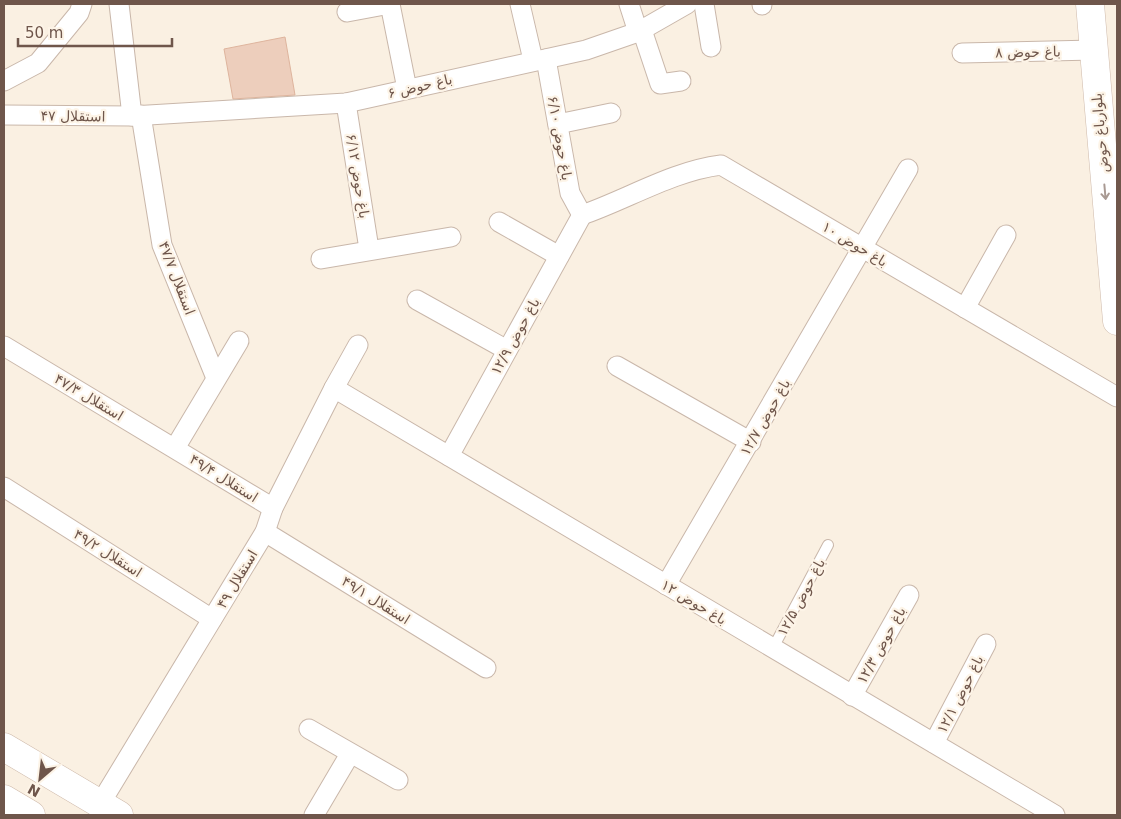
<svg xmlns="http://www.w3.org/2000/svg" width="1121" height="819" viewBox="0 0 1121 819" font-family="'DejaVu Sans',Cairo,sans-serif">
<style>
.building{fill:#edcebc;stroke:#deb49d}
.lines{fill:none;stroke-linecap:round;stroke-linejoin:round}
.lane-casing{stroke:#c9b7aa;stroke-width:12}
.street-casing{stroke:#c9b7aa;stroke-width:21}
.secondary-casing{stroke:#ceb9aa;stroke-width:29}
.lane{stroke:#fff;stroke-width:10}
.street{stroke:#fff;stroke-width:19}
.secondary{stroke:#fff;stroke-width:28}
.oneway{stroke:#a99a93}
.labels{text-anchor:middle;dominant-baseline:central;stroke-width:4.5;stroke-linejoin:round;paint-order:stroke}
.street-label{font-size:14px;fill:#6f564b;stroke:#fdf4e7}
</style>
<rect width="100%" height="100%" fill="#faf0e2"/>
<path class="building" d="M 285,37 L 295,95 L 233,99 L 224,49 Z"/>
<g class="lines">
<g class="lane-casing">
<path id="lane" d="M 773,648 L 828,545"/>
</g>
<g class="street-casing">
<g id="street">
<path d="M 119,4 L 132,116"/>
<path d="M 520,4 L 533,60"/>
<path d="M 629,4 L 638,32"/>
<path d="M 704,4 L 711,47"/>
<path d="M 762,5 L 762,4"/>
<path d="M 347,12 L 390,4 L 407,89"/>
<path d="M 642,30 L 660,84 L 681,81"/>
<path d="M 962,53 L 1094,50"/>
<path d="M 546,59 L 570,193 L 582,215"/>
<path d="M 4,81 L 38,63 L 79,13 L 82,4"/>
<path d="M 346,103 L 369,249"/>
<path d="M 4,115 L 132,116 L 346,103 L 586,50 L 638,32 L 687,4"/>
<path d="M 141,115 L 162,245 L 216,378"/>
<path d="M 558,124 L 611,113"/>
<path d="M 582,215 C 628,199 673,171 721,165 L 1117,397"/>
<path d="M 499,222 L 559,256"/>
<path d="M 321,259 L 451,237"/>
<path d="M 417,300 L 507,350"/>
<path d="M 965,308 L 1006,235"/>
<path d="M 4,346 L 273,508"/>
<path d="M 617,366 L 751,442"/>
<path d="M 334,388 L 1055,815"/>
<path d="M 175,448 L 239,341"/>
<path d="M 449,456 L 582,215"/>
<path d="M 4,487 L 212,619"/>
<path d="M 265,532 L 486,668"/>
<path d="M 666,585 L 908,169"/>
<path d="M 852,696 L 909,595"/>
<path d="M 309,729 L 398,780"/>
<path d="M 934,743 L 986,644"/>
<path d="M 100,804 L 265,532 L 273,508 L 334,388 L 358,345"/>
<path d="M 314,815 L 350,754"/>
</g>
</g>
<g class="secondary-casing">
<g id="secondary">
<path d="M 1090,4 L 1117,321"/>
<path d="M 4,747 L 119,815"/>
<path d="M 4,799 L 31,815"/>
</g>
</g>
<use href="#lane" class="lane"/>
<use href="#street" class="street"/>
<use href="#secondary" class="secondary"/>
</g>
<defs><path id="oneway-shaft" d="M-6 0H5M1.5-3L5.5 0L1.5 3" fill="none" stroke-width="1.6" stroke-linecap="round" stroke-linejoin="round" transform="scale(1.25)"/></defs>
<use class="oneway" href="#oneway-shaft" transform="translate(1105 192) rotate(85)"/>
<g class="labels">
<g class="street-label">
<text transform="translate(1028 52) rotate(-1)">۸ باغ حوض</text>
<text transform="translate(420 86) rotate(-13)">۶ باغ حوض</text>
<text transform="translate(73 116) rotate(1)">۴۷ استقلال</text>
<text transform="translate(1100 133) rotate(-95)">بلوارباغ حوض</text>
<text transform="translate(560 138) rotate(80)">۶/۱۰ باغ حوض</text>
<text transform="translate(358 176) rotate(81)">۶/۱۲ باغ حوض</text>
<text transform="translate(855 244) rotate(31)">۱۰ باغ حوض</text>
<text transform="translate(177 278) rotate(69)">۴۷/۷ استقلال</text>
<text transform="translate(515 336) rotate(-61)">۱۲/۹ باغ حوض</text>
<text transform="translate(89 397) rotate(31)">۴۷/۳ استقلال</text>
<text transform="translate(765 417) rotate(-60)">۱۲/۷ باغ حوض</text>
<text transform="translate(224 478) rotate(32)">۴۹/۴ استقلال</text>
<text transform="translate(108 553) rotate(32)">۴۹/۲ استقلال</text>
<text transform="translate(237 579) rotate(-59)">۴۹ استقلال</text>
<text transform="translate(801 597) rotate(-62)">۱۲/۵ باغ حوض</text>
<text transform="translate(376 600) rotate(32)">۴۹/۱ استقلال</text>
<text transform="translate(694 602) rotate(31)">۱۲ باغ حوض</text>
<text transform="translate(881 645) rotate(-61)">۱۲/۳ باغ حوض</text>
<text transform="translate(960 694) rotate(-63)">۱۲/۱ باغ حوض</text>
</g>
</g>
<rect width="1121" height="819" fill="none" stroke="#6f564b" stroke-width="10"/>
<g transform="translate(40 779) rotate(208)" stroke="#fdf4e7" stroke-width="4" paint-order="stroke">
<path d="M0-4L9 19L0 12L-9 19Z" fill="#6f564b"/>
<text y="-8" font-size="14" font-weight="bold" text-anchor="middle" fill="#6f564b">N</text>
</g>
<path d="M18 38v8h154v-8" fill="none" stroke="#6f564b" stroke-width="2.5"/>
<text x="25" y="38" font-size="15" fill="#6f564b" stroke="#fdf4e7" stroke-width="4" paint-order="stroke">50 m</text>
</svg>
